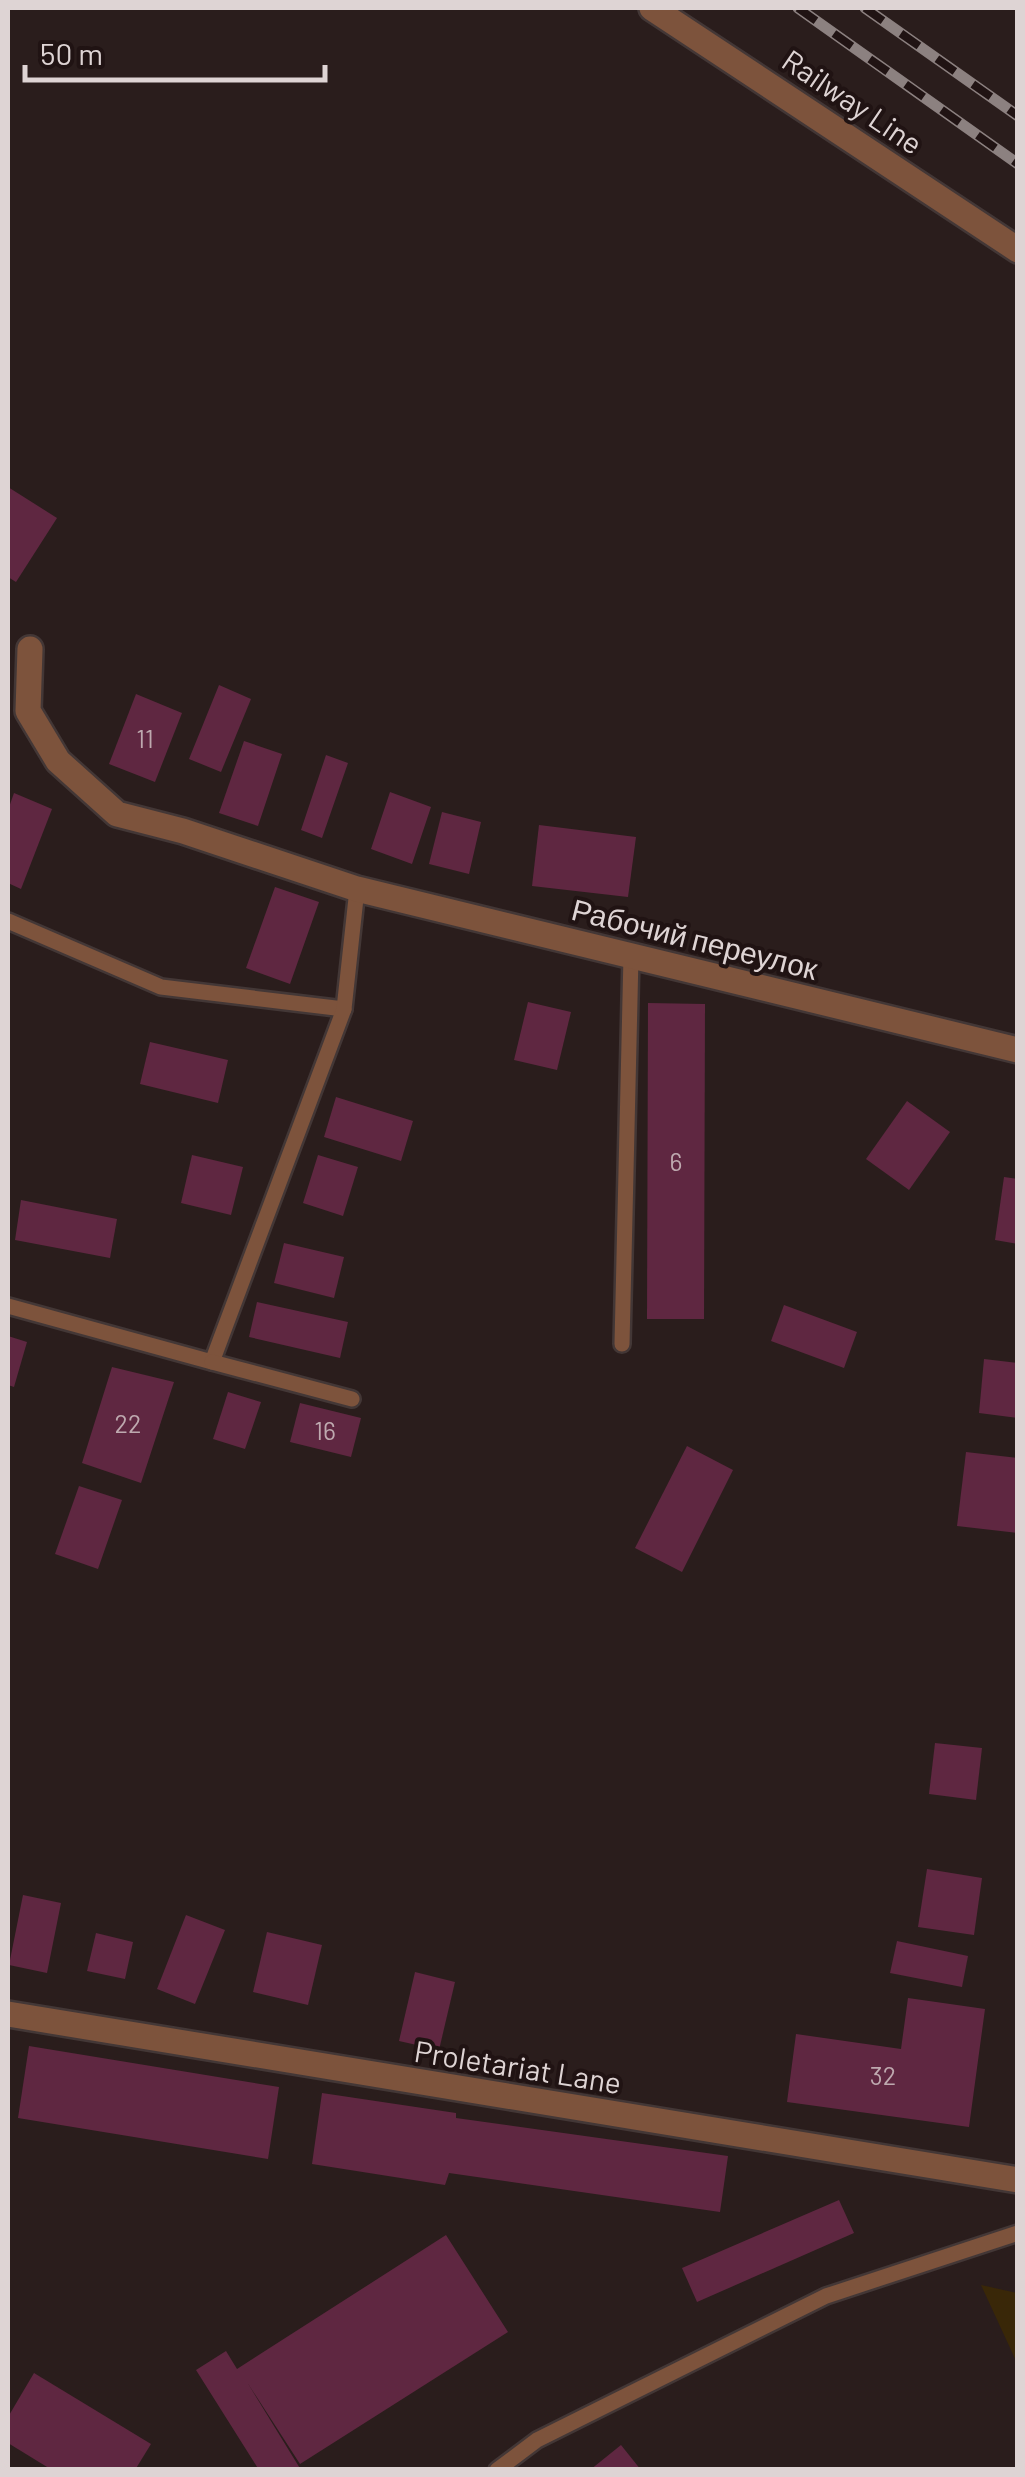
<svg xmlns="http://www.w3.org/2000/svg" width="1025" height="2477" viewBox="0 0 1025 2477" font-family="Barlow,sans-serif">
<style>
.green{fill:#392708}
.building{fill:#5f2741}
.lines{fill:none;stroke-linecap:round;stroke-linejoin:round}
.lane-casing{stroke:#433736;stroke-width:20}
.street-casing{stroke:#433736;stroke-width:30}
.lane{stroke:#7d533c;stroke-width:15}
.street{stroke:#7d533c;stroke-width:25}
.rail-casing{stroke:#8c8180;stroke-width:11}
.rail{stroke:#201313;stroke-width:8;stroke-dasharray:22;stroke-linecap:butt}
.labels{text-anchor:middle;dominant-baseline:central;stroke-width:8;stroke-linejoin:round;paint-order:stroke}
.number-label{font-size:25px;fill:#bea9af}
.street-label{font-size:30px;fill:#ded4d4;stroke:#201313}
</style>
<rect width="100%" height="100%" fill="#2a1d1c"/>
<path class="green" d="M 981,2285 L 1017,2293 L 1017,2363 Z"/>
<g class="building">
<path d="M 8,487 L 57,518 L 16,582 L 8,577 Z"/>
<path d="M 219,685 L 251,699 L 221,772 L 189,759 Z"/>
<path d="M 136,694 L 182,713 L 155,782 L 109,764 Z"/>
<path d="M 244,741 L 282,754 L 258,826 L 219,813 Z"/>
<path d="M 326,755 L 348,763 L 322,838 L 301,830 Z"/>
<path d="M 390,792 L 431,807 L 412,864 L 371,849 Z"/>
<path d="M 14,793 L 52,809 L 21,889 L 8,883 L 8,810 Z"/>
<path d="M 442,812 L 481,822 L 469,874 L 429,864 Z"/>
<path d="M 539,825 L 636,837 L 628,897 L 532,886 Z"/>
<path d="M 275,887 L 319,902 L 290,984 L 246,968 Z"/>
<path d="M 528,1002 L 571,1012 L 557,1070 L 514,1060 Z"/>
<path d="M 648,1003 L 705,1004 L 704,1319 L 647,1319 Z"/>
<path d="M 150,1042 L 228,1060 L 218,1103 L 140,1084 Z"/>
<path d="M 336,1097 L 413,1121 L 401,1161 L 324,1137 Z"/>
<path d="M 907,1101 L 950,1132 L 909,1190 L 866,1159 Z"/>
<path d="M 192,1155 L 243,1167 L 231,1215 L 181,1203 Z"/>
<path d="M 318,1155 L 358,1167 L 343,1216 L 303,1203 Z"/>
<path d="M 1004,1177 L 1018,1179 L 1018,1244 L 995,1240 Z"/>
<path d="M 21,1200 L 117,1219 L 110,1258 L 15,1240 Z"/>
<path d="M 284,1243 L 344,1257 L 334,1298 L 274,1283 Z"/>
<path d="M 257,1302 L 348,1322 L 340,1358 L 249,1337 Z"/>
<path d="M 784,1305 L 857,1332 L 844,1368 L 771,1341 Z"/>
<path d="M 8,1336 L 27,1342 L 14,1387 L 8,1385 Z"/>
<path d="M 984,1359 L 1018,1363 L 1018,1418 L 979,1413 Z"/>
<path d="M 112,1367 L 174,1382 L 141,1483 L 82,1463 Z"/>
<path d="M 228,1392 L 261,1402 L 245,1449 L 213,1439 Z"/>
<path d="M 300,1403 L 361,1418 L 351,1457 L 290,1442 Z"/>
<path d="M 687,1446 L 733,1470 L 682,1572 L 635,1548 Z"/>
<path d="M 966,1452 L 1018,1458 L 1018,1533 L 957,1526 Z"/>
<path d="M 79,1486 L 122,1500 L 98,1569 L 55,1554 Z"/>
<path d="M 935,1743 L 982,1748 L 976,1800 L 929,1794 Z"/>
<path d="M 927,1869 L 982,1878 L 974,1935 L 918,1927 Z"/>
<path d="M 23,1895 L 61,1903 L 47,1973 L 9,1965 Z"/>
<path d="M 186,1915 L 225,1930 L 195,2004 L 157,1989 Z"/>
<path d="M 267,1932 L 322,1945 L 308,2005 L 253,1992 Z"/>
<path d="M 96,1933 L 133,1942 L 125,1979 L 87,1971 Z"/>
<path d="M 897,1941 L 968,1956 L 962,1987 L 890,1973 Z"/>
<path d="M 415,1972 L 455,1982 L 439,2050 L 399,2041 Z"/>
<path d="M 908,1998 L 985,2009 L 969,2127 L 787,2102 L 796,2034 L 901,2049 Z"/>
<path d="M 29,2046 L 279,2087 L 268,2159 L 18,2118 Z"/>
<path d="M 322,2093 L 456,2113 L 456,2118 L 728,2156 L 720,2212 L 449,2173 L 445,2185 L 312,2164 Z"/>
<path d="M 839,2200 L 854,2233 L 697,2302 L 682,2268 Z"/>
<path d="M 446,2235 L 508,2332 L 300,2464 L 247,2382 L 301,2470 L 259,2470 L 196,2370 L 226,2351 L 237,2369 Z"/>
<path d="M 34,2373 L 151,2444 L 135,2470 L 52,2470 L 8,2443 L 8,2417 Z"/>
<path d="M 621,2445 L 641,2470 L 590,2470 Z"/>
</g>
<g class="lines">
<g class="lane-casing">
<g id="lane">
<path d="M 8,921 L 161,987 L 344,1009"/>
<path d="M 8,1306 L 212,1362 L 344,1009 L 357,889"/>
<path d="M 622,1344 L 631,956"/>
<path d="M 212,1362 L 352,1399"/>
<path d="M 497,2470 L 537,2440 L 826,2296 L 1018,2233"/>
</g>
</g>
<g class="street-casing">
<g id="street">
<path d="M 652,8 L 1018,250"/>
<path d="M 30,649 L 28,711 L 58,761 L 117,814 L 183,831 L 357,889 L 1018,1050"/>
<path d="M 8,2014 L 1018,2180"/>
</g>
</g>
<use href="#lane" class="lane"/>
<use href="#street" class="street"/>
<g class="rail-casing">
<g id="rail">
<path d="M 798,8 L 1018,164"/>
<path d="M 865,8 L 1018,116"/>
</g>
</g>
<use href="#rail" class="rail"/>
</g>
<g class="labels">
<g class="number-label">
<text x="145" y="738">11</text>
<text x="676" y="1161">6</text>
<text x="128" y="1423">22</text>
<text x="325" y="1430">16</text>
<text x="883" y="2075">32</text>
</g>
<g class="street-label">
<text transform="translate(853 101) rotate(34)">Railway Line</text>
<text transform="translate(695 938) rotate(14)">Рабочий переулок</text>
<text transform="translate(518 2066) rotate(9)">Proletariat Lane</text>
</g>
</g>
<rect width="1025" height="2477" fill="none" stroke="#ded4d4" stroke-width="20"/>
<path d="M25 65v15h300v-15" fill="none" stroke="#ded4d4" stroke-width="5"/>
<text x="40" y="65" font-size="30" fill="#ded4d4" stroke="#201313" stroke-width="8" paint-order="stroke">50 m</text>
</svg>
